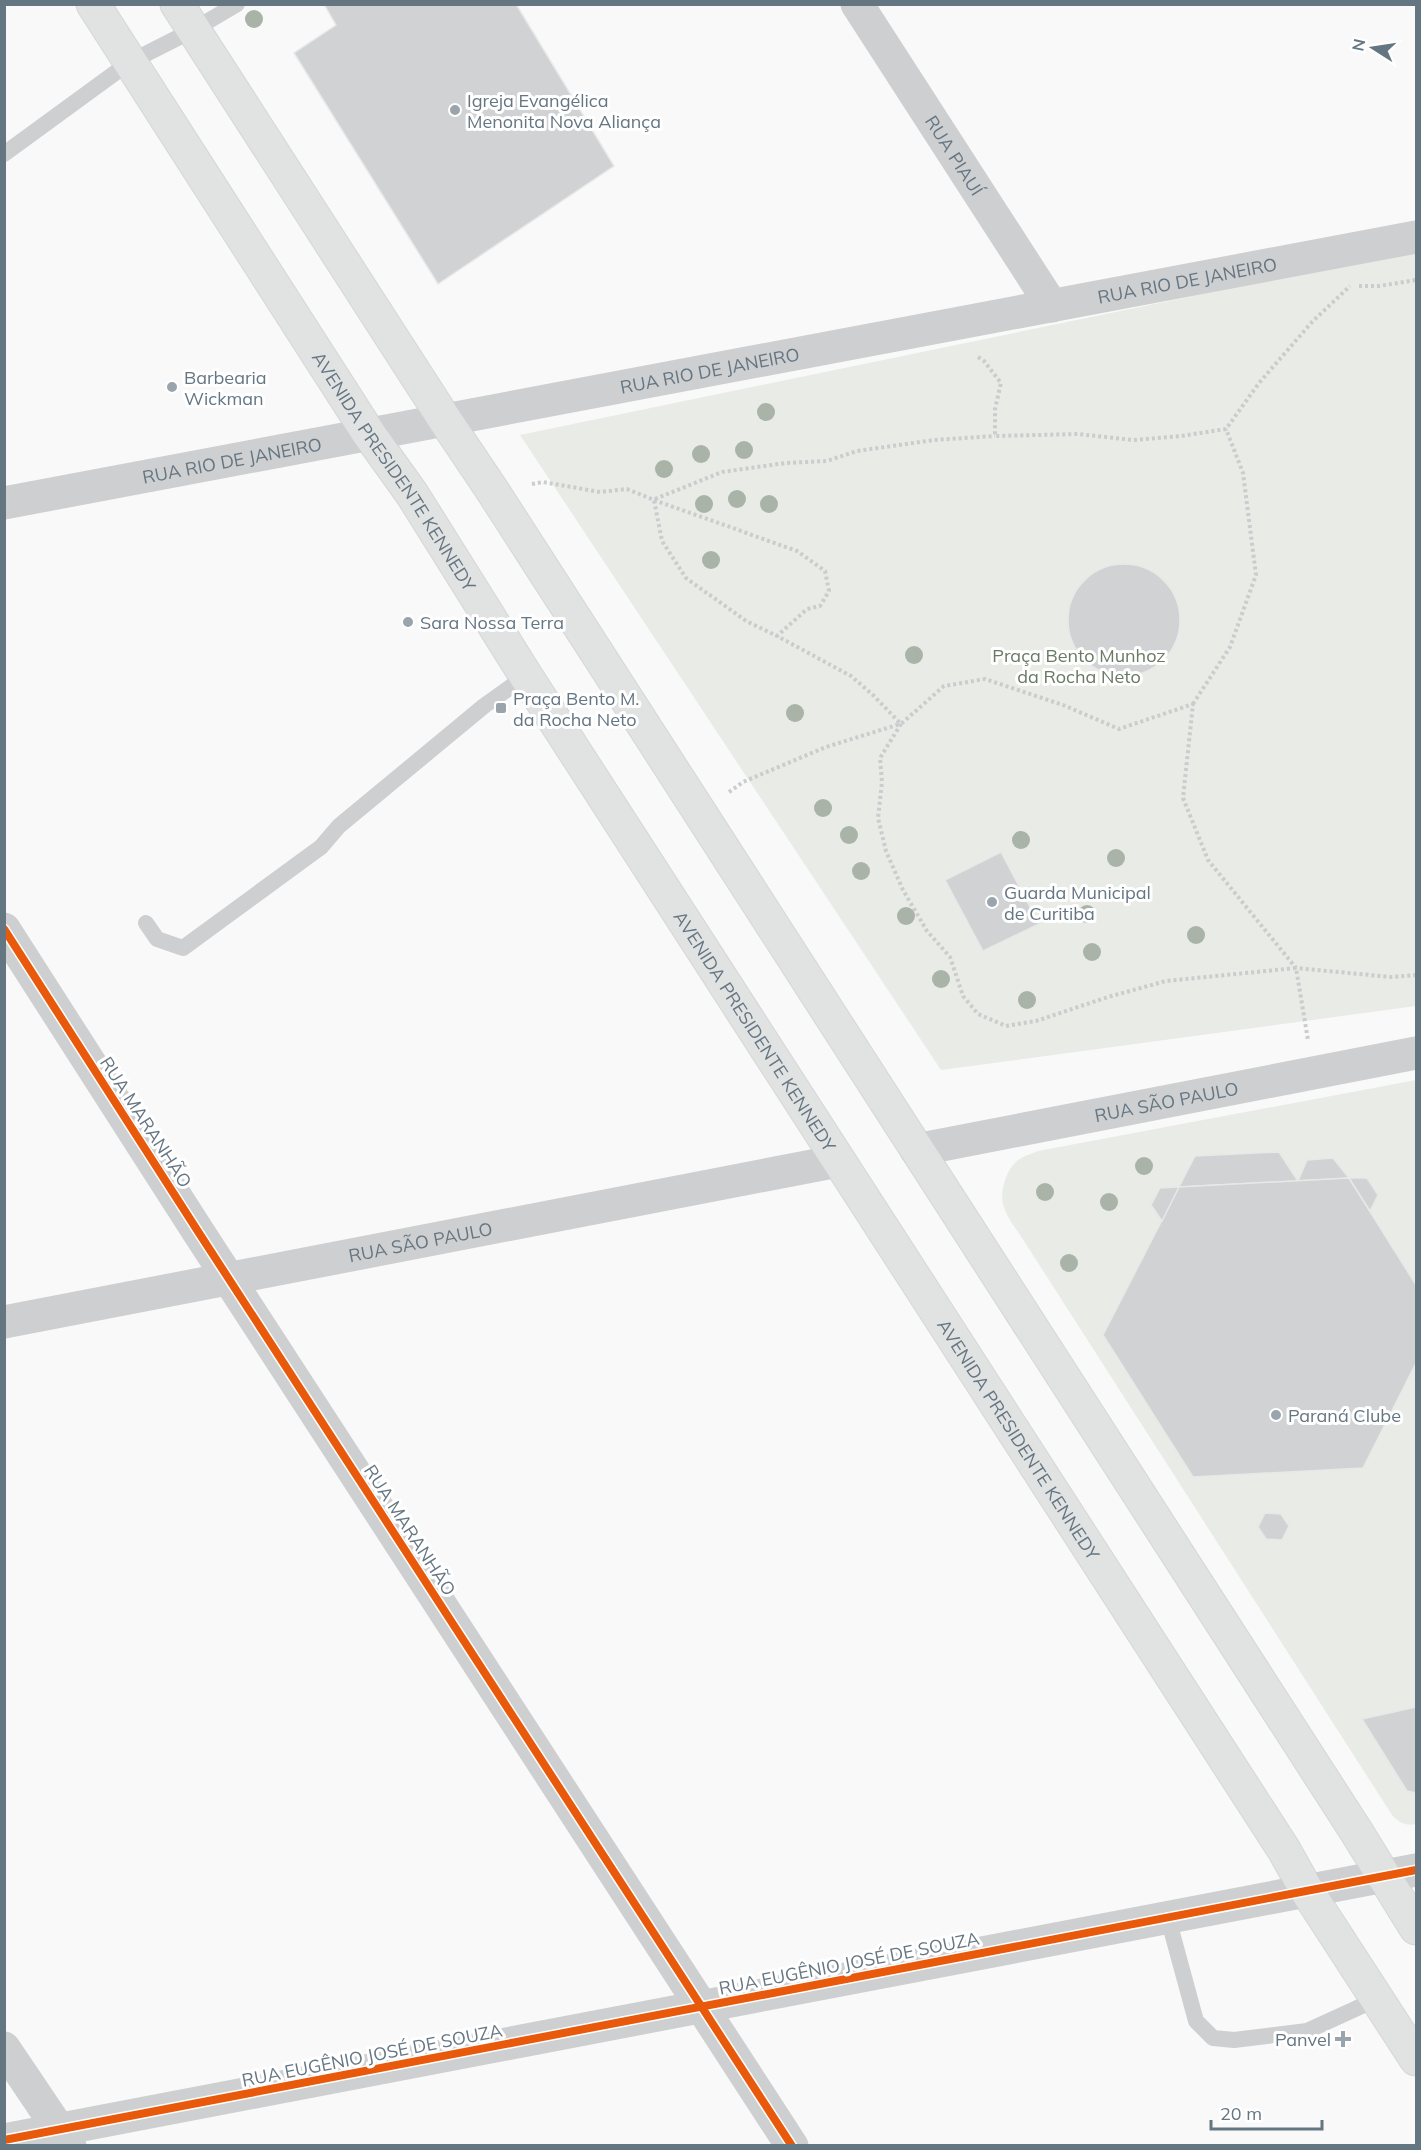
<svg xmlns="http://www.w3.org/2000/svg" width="1421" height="2150" viewBox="0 0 1421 2150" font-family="Mulish,sans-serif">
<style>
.green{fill:#e8ebe6}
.building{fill:#d0d2d3;stroke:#e8e8e8;stroke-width:1.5}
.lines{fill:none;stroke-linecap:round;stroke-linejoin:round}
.primary-casing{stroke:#d5d6d7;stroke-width:35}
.path{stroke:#cbcccd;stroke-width:4;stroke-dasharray:3 3;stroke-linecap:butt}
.service{stroke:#cecfd0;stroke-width:16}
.minor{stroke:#cecfd0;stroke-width:33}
.tertiary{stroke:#cecfd0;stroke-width:33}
.primary{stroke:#e1e2e2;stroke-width:33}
.cycleway-casing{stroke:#fff;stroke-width:11}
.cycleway{stroke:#e8590c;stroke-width:8}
.tree{fill:#a9b3a7}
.poi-dot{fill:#99a4ac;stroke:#fff;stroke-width:2}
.labels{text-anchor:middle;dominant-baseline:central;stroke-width:6;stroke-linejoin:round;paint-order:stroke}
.poi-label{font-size:18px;fill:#657683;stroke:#fff;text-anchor:start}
.street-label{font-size:18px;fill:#657683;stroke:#fff}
.park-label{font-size:18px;fill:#687a64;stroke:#fff}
</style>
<rect width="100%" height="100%" fill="#f9f9f9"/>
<g class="green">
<path d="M 1416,250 L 1416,1006 L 941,1070 L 520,435 Z"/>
<path d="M 1416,1080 L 1416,1824 C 1406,1826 1399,1823 1392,1815 L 1024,1241 C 1017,1230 1006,1217 1003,1204 C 1000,1191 1006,1170 1017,1161 C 1023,1156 1031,1154 1038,1151 Z"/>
</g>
<g class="building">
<path d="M 324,4 L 516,4 L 614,166 L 438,284 L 294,53 L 336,25 Z"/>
<circle cx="1124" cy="620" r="56"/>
<path d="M 1001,852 L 1039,924 L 983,951 L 945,880 Z"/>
<path d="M 1279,1152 L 1298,1181 L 1179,1187 L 1195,1156 Z"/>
<path d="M 1333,1158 L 1349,1178 L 1298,1181 L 1307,1160 Z"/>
<path d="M 1349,1178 L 1416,1285 L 1416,1363 L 1363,1468 L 1193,1477 L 1103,1335 L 1179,1187 Z"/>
<path d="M 1349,1178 L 1367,1178 L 1378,1195 L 1370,1211 Z"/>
<path d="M 1179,1187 L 1162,1221 L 1151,1205 L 1160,1188 Z"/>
<path d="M 1265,1513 L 1281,1514 L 1289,1526 L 1282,1540 L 1266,1539 L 1258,1527 Z"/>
<path d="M 1416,1707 L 1416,1793 L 1407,1791 L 1362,1719 Z"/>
</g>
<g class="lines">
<g class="primary-casing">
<g id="primary">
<path id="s5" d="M 93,4 L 369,434 L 412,494 L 526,676 L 1284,1850 L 1307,1891 L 1416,2059"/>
<path d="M 177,4 L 445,420 L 492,490 L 1356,1831 L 1416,1928"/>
</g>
</g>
<g class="path">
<path d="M 1359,286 L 1379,286 L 1416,280"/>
<path d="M 978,357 L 984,361 L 1001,383 L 995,409 L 995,436 L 1078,434 L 1133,440 L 1181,436 L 1226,429 L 1259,383 L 1312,322 L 1350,286"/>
<path d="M 532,484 L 543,482 L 600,492 L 627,489 L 654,500 L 662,541 L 686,578 L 746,621 L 777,636"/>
<path d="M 655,499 L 722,472 L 786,463 L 827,461 L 857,451 L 934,440 L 995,436"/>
<path d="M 654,500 L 797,551 L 825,571 L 829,591 L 820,606 L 807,609 L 777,636 L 851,676 L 873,695 L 901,724 L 944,686 L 985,679 L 1063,705 L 1119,729 L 1193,704 L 1183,798 L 1208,860 L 1296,968 L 1391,977 L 1416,975"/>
<path d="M 1193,704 L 1230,647 L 1256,575 L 1243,473 L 1226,429"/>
<path d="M 901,724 L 880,758 L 882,782 L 878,818 L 886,851 L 903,890 L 927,931 L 950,957 L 963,996 L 978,1014 L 1006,1026 L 1036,1021 L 1108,997 L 1166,981 L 1296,968 L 1308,1040"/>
<path d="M 729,792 L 743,782 L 826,747 L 900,724"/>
</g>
<g class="service">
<path d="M 4,154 L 130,62 L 193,30 L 237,4"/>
<path d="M 146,923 L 157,939 L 183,948 L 321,847 L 339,826 L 484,706 L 526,676"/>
<path d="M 1168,1918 L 1196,2021 L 1213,2038 L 1234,2040 L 1307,2031 L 1377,1999"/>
</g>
<g class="minor">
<path id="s1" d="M 857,4 L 1052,306"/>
<path d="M 4,929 L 199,1233 L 792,2146"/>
<path id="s2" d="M 916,1150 L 1416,1053"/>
<path id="s3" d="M 4,1322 L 838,1161"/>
<path d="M 4,2048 L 70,2146"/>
</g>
<g class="tertiary">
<path id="s4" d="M 4,503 L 1416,237"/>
<path d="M 4,2140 L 1416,1870"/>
</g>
<use href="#primary" class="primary"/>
<g class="cycleway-casing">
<g id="cycleway">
<path d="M 4,929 L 199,1233 L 792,2146"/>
<path d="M 4,2140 L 1416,1870"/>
</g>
</g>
<use href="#cycleway" class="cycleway"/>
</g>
<g class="tree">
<circle cx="254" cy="19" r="9"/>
<circle cx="766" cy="412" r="9"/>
<circle cx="744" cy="450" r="9"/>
<circle cx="701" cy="454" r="9"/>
<circle cx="664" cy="469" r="9"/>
<circle cx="737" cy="499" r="9"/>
<circle cx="704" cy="504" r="9"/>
<circle cx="769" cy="504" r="9"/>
<circle cx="711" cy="560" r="9"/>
<circle cx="914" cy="655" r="9"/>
<circle cx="795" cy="713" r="9"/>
<circle cx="823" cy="808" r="9"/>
<circle cx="849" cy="835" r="9"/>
<circle cx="1021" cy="840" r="9"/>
<circle cx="1116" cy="858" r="9"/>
<circle cx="861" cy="871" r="9"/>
<circle cx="1087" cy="914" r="9"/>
<circle cx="906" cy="916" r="9"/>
<circle cx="1196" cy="935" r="9"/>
<circle cx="1092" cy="952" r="9"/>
<circle cx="941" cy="979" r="9"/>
<circle cx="1027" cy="1000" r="9"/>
<circle cx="1144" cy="1166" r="9"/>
<circle cx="1045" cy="1192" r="9"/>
<circle cx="1109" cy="1202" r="9"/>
<circle cx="1069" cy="1263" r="9"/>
</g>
<g class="poi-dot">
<circle cx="455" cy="110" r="6"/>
<circle cx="172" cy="387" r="6"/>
<circle cx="408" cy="622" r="6"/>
<rect x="495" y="702" width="12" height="12" rx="3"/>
<circle cx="992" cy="902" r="6"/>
<circle cx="1276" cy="1415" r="6"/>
<path d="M1340 2030h6v6h6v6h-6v6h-6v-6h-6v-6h6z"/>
</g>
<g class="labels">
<g class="poi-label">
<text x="467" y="100">Igreja Evangélica<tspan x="467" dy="21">Menonita Nova Aliança</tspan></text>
<text x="184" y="377">Barbearia<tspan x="184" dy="21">Wickman</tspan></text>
<text x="420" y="622">Sara Nossa Terra</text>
<text x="513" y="698">Praça Bento M.<tspan x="513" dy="21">da Rocha Neto</tspan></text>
<text x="1004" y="892">Guarda Municipal<tspan x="1004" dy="21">de Curitiba</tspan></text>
<text x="1288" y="1415">Paraná Clube</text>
<text x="1331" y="2039" text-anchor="end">Panvel</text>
</g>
<g class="street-label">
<text stroke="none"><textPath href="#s1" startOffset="180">RUA PIAUÍ</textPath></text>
<text stroke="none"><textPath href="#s4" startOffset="1204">RUA RIO DE JANEIRO</textPath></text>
<text stroke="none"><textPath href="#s4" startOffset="718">RUA RIO DE JANEIRO</textPath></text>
<text stroke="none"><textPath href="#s4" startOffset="232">RUA RIO DE JANEIRO</textPath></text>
<text stroke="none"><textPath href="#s5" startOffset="556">AVENIDA PRESIDENTE KENNEDY</textPath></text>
<text stroke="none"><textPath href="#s5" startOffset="1222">AVENIDA PRESIDENTE KENNEDY</textPath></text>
<text stroke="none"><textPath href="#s2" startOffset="255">RUA SÃO PAULO</textPath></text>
<text transform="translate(146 1122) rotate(57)">RUA MARANHÃO</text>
<text stroke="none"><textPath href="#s3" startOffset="424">RUA SÃO PAULO</textPath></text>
<text stroke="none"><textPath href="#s5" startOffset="1708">AVENIDA PRESIDENTE KENNEDY</textPath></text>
<text transform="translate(410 1530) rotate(57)">RUA MARANHÃO</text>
<text transform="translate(849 1963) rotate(-11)">RUA EUGÊNIO JOSÉ DE SOUZA</text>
<text transform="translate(372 2055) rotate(-11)">RUA EUGÊNIO JOSÉ DE SOUZA</text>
</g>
<g class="park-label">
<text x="1079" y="655">Praça Bento Munhoz<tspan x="1079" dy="21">da Rocha Neto</tspan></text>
</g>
</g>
<rect width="1421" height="2150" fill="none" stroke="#657683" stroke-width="12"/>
<g transform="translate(1373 48) rotate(282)" stroke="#ffffff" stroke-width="4.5" paint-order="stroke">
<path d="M0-4.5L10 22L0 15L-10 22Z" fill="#657683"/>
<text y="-9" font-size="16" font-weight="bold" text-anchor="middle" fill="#657683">N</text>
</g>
<path d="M1211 2120v9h111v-9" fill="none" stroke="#657683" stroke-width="3"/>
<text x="1220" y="2120" font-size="18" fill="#657683" stroke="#ffffff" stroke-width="4.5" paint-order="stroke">20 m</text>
</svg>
